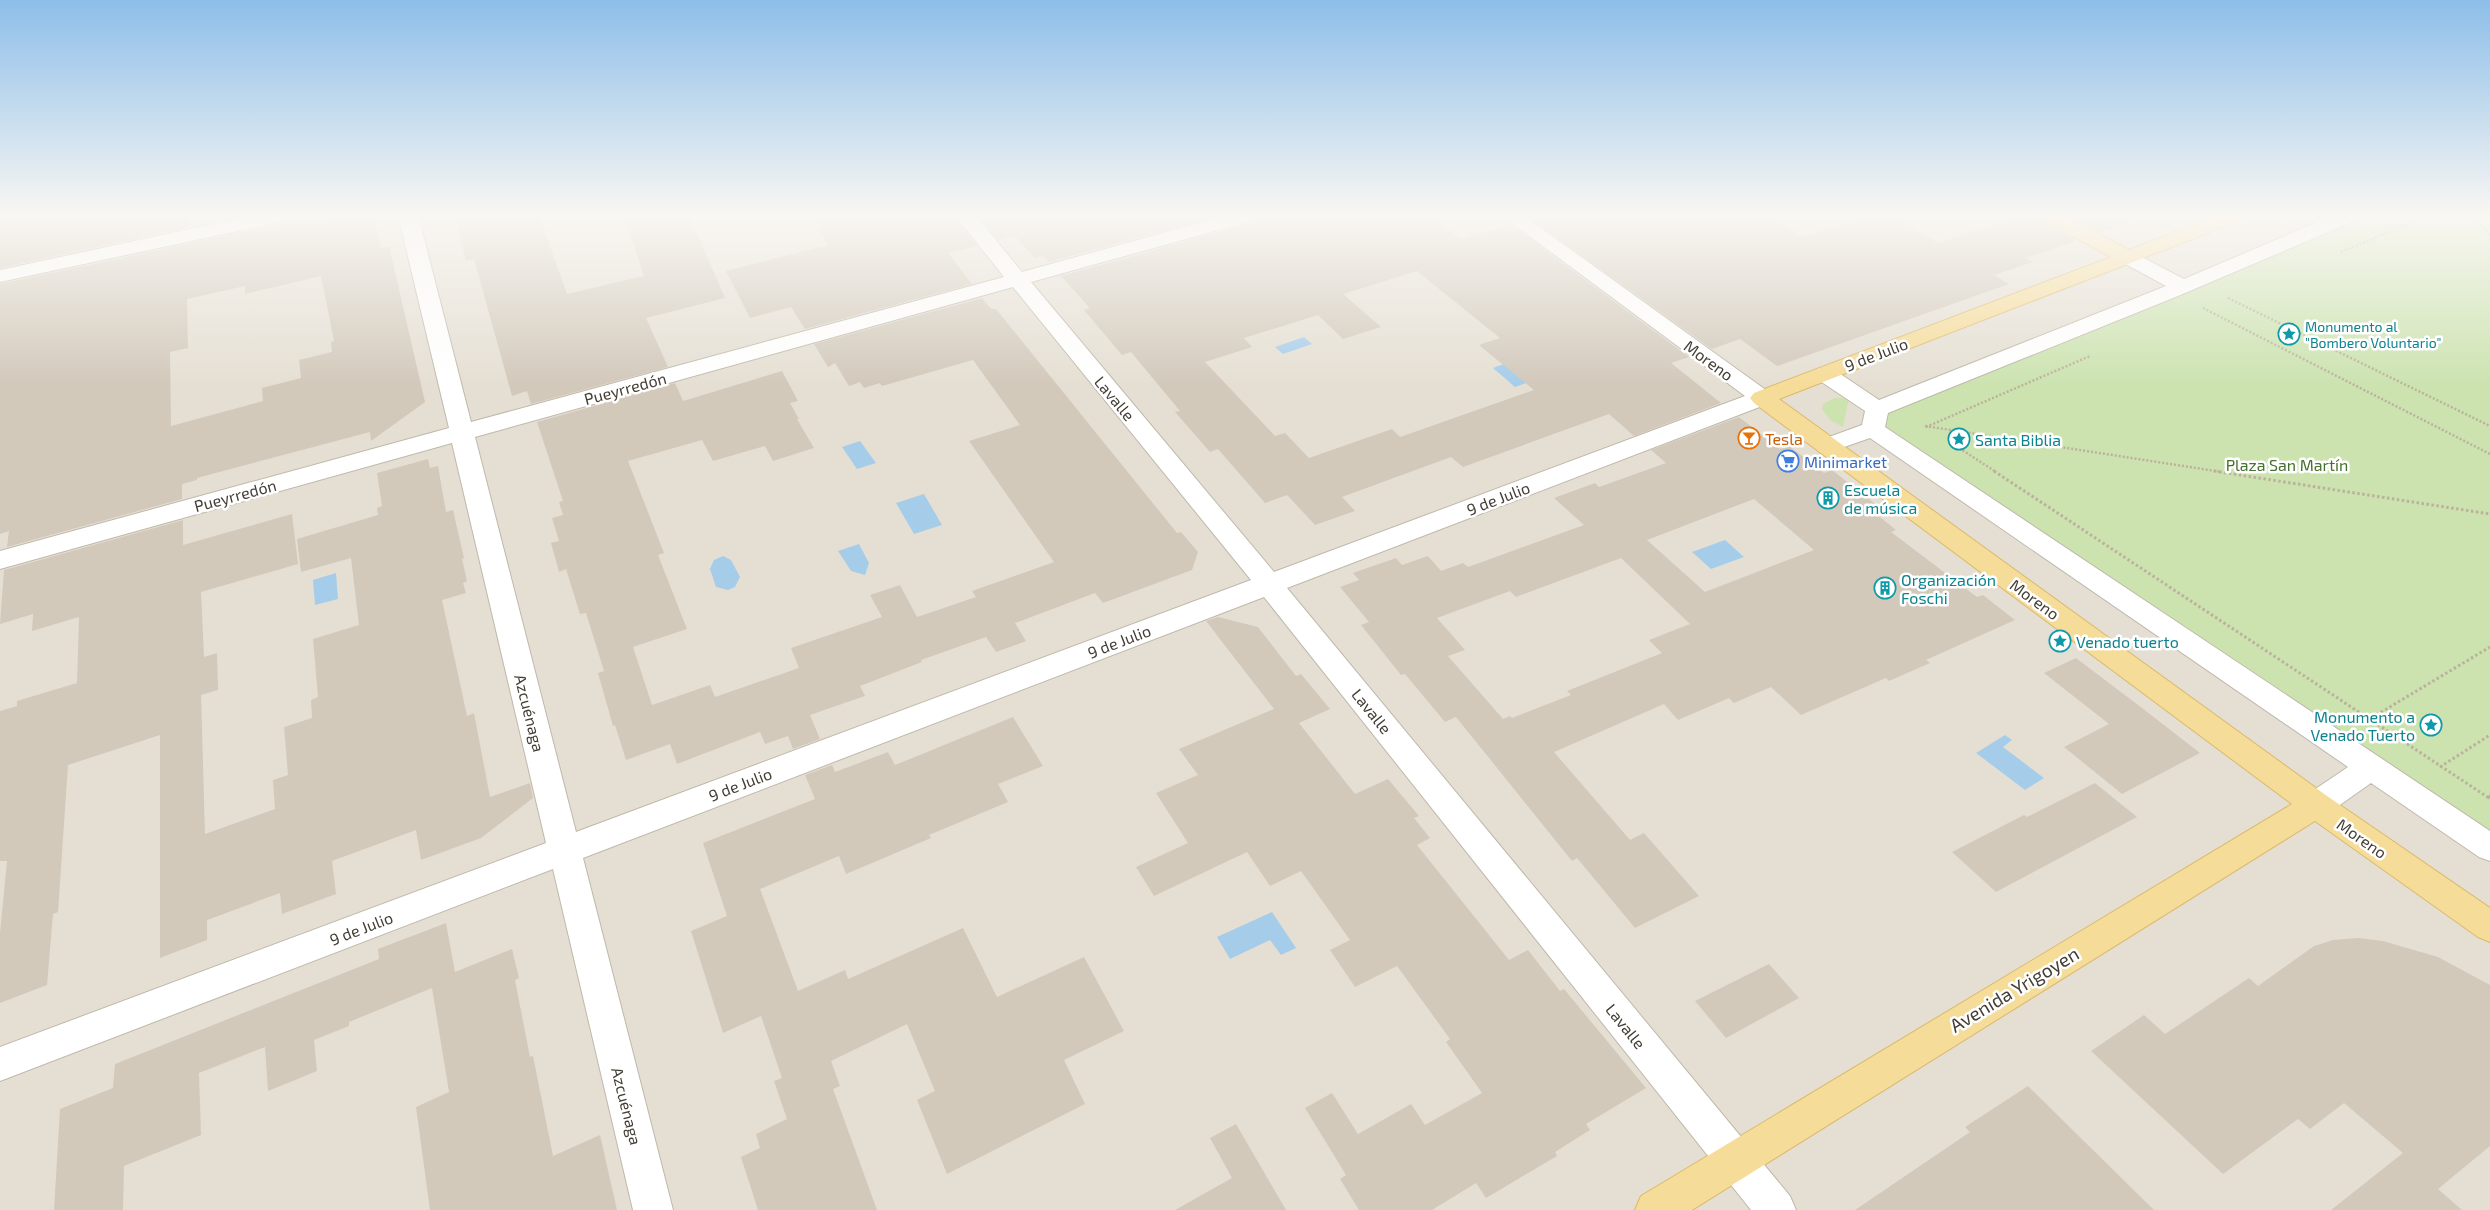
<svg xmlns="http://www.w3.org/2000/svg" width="2490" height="1210" viewBox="0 0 2490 1210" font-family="'Exo 2',sans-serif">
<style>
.residential{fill:#e5dfd3}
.green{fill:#cce3b0}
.water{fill:#a5cdea}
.building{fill:#d2c9bb;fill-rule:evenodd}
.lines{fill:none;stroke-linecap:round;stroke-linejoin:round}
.minor-casing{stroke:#bfb8ab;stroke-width:2}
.major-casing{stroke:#dab96a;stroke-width:2}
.path-far2{stroke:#bcb19b;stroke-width:2.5;stroke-dasharray:2 2;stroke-linecap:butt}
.path-far1{stroke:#bcb19b;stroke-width:3;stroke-dasharray:2.5 2.5;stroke-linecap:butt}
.path{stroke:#bcb19b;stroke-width:4;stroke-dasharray:3 3;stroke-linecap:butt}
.minor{fill:#fff;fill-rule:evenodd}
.major{fill:#f6dc99;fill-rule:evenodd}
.labels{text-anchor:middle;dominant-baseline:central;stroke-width:5;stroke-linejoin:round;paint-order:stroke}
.far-culture-label{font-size:14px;fill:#0d838f;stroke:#fff;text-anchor:start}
.street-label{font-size:16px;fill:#433e35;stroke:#fff}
.food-label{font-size:16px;fill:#c56008;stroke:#fff;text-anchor:start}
.culture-label{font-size:16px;fill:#0d838f;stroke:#fff;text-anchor:start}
.shop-label{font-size:16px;fill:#366cbe;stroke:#fff;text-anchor:start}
.park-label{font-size:16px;fill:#46702d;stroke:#fff}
.near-street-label{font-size:19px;fill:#433e35;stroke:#fff}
</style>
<rect width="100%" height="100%" fill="#f1ede5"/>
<rect class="residential" x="0" y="215" width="2490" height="995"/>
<g class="green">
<path d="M 2352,215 L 2490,215 L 2490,848 L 1873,429 L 1877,409 Z"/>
<path d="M 1834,398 L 1849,398 L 1843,427 L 1830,420 L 1822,409 L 1823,404 Z"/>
</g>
<g class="water">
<path d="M 1304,337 L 1312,344 L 1283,354 L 1275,347 Z"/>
<path d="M 1509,362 L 1532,381 L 1515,387 L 1493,368 Z"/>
<path d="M 860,441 L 876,463 L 857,469 L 842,447 Z"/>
<path d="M 924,494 L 942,525 L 914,534 L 896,503 Z"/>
<path d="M 1725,540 L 1744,557 L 1711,569 L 1692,552 Z"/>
<path d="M 859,544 L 869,563 L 865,575 L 851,571 L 838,551 Z"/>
<path d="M 723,556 L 731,560 L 740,577 L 735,587 L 728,590 L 716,587 L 710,569 L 714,560 Z"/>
<path d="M 336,573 L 338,599 L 315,605 L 313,580 Z"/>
<path d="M 2005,735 L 2012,740 L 2003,747 L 2044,778 L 2025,790 L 1976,753 Z"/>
<path d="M 1272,912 L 1296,948 L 1281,955 L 1270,940 L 1230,959 L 1217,937 Z"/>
</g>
<g class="building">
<path d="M 0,215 L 189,215 L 189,227 L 0,268 Z"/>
<path d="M 350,215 L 373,215 L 381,248 L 389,246 L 425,402 L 371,441 L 370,432 L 197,478 L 197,480 L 182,484 L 182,499 L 7,547 L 9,531 L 0,534 L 0,284 L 233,234 L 301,221 L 302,226 ZM 321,276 L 334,341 L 331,342 L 332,352 L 299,360 L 301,378 L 262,388 L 263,401 L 171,426 L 170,352 L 188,348 L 187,299 L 245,286 L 245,294 Z"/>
<path d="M 454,215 L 539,215 L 567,294 L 644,276 L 624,215 L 689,215 L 725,298 L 646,318 L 668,367 L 531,404 L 527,391 L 512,396 L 474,259 L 466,261 Z"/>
<path d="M 808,215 L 953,215 L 977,246 L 948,253 L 972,284 L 805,329 L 791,307 L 750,318 L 726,271 L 828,245 Z"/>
<path d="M 978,215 L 1220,215 L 1049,262 L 1043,256 L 1035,258 L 1015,236 L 998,240 Z"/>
<path d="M 1262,215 L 1408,215 L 1415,221 L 1431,216 L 1461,239 L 1511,225 L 1689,357 L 1671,363 L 1721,403 L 1634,436 L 1609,414 L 1463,467 L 1451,457 L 1342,497 L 1355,511 L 1315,525 L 1287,495 L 1265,503 L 1218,449 L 1210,452 L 1175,412 L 1180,411 L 1131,352 L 1122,355 L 1084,310 L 1090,308 L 1061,276 L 1258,221 ZM 1417,271 L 1500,338 L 1479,345 L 1534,390 L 1400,437 L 1392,429 L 1309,458 L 1285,433 L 1275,436 L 1205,362 L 1252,347 L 1244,338 L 1318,315 L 1343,339 L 1381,327 L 1343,294 Z"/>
<path d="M 1542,215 L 1766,215 L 1802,237 L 1873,215 L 1890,215 L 1938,243 L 2025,215 L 2036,215 L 2039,221 L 2076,241 L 2025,258 L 2033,262 L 1994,275 L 2009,284 L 1777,366 L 1740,339 L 1712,349 L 1531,219 Z"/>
<path d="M 2068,215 L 2134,215 L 2135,220 L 2100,232 Z"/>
<path d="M 982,298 L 991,309 L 996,309 L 1177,533 L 1181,532 L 1198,552 L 1192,570 L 1103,603 L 1095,593 L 1015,623 L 1026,641 L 996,652 L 986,637 L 921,660 L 922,662 L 860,686 L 865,696 L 810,715 L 820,739 L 793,749 L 788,736 L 765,744 L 760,732 L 677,764 L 670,744 L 626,760 L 615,725 L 613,726 L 598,673 L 604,671 L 586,613 L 580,614 L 566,569 L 559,572 L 551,543 L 559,541 L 552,518 L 563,515 L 559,502 L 563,501 L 537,422 L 675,383 L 683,401 L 782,371 L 798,401 L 790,403 L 799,419 L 797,419 L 814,448 L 773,461 L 765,446 L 713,461 L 702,440 L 628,461 L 664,553 L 658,555 L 687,629 L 633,647 L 652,705 L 710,685 L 715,697 L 799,668 L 791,648 L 882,617 L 870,595 L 900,585 L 917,617 L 976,597 L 972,591 L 1054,562 L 969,441 L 1020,425 L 973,360 L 882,386 L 880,383 L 864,388 L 860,382 L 849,386 L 835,363 L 828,367 L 814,344 Z"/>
<path d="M 1739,417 L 1780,449 L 1789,446 L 1824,473 L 1832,470 L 1878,506 L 1870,509 L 1896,530 L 1891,532 L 1977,597 L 1983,595 L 2015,620 L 1926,660 L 1930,663 L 1889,681 L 1886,678 L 1801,715 L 1771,687 L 1734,703 L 1729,698 L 1678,720 L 1664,704 L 1554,752 L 1630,840 L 1644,833 L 1699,896 L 1635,928 L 1577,858 L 1572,861 L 1456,717 L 1445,722 L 1405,674 L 1401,675 L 1361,625 L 1369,622 L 1340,587 L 1359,580 L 1353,573 L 1396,558 L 1402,565 L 1428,556 L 1441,571 L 1463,563 L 1468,567 L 1584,525 L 1554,498 L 1595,483 L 1599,487 L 1666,463 L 1651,450 ZM 1754,499 L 1814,550 L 1705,592 L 1647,540 ZM 1621,558 L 1690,624 L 1649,640 L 1662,653 L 1567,691 L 1571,695 L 1512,718 L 1510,716 L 1503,719 L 1448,656 L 1465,650 L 1437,618 L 1510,591 L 1516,597 Z"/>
<path d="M 428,459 L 430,468 L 438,466 L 446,512 L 453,510 L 464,558 L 462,559 L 467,581 L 463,583 L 466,593 L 442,600 L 467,716 L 474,713 L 490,797 L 530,783 L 533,798 L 481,838 L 421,860 L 416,830 L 332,861 L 336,894 L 282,914 L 280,893 L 207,920 L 207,940 L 160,958 L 160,735 L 68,765 L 58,912 L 53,914 L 47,985 L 0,1003 L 0,933 L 7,861 L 0,861 L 0,711 L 17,706 L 17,701 L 77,683 L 79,617 L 32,631 L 33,614 L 0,624 L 4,570 L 183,520 L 183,545 L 292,514 L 298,564 L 201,592 L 204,657 L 217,653 L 218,690 L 201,695 L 205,834 L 275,809 L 273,780 L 288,775 L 284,727 L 312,718 L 311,700 L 318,697 L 313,639 L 359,625 L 351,558 L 301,572 L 297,539 L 378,515 L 377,508 L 382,506 L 377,473 Z"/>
<path d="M 1218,617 L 1258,627 L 1296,676 L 1301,674 L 1330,709 L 1299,723 L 1355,794 L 1388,779 L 1419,816 L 1414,818 L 1430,838 L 1417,845 L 1509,960 L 1528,950 L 1560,991 L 1564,989 L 1646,1088 L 1586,1124 L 1590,1130 L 1555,1152 L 1557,1156 L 1486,1198 L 1476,1183 L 1432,1210 L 1359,1210 L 1340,1179 L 1346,1175 L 1305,1108 L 1332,1093 L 1358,1134 L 1411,1104 L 1425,1125 L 1482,1093 L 1446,1042 L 1450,1039 L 1397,966 L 1355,987 L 1330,950 L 1350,940 L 1301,871 L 1270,886 L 1247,852 L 1154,896 L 1136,867 L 1188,843 L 1156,793 L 1198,775 L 1179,749 L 1274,709 L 1206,621 Z"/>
<path d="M 2076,658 L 2142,708 L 2200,753 L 2122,794 L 2064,747 L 2109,724 L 2044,673 Z"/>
<path d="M 1013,717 L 1043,766 L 998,784 L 1008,802 L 929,835 L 931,838 L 846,874 L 839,856 L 760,889 L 798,991 L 845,970 L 848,979 L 963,928 L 997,997 L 1084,957 L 1124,1031 L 1064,1060 L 1085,1104 L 947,1174 L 917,1100 L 935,1091 L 907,1024 L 831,1061 L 840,1086 L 833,1089 L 877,1210 L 758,1210 L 741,1157 L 760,1148 L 756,1134 L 787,1119 L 774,1081 L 782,1078 L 761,1016 L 723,1033 L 691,931 L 727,916 L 703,843 L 815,799 L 805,775 L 832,765 L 835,772 L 888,752 L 895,765 Z"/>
<path d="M 2095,783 L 2137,817 L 1996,892 L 1952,852 L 2024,815 L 2027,817 Z"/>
<path d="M 446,923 L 455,972 L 512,949 L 519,978 L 515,980 L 530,1057 L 533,1056 L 553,1156 L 600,1135 L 617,1210 L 430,1210 L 416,1107 L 449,1092 L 432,988 L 349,1022 L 349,1026 L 314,1040 L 317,1071 L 268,1091 L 265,1047 L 199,1073 L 201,1135 L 124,1166 L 123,1210 L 54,1210 L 60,1109 L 113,1088 L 115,1064 L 379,959 L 378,949 Z"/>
<path d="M 2358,938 L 2383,941 L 2438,957 L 2490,985 L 2490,1146 L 2438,1189 L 2462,1210 L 2331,1210 L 2403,1153 L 2344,1103 L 2310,1129 L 2298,1119 L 2223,1174 L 2091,1051 L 2144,1015 L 2165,1034 L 2249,978 L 2258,986 L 2314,946 L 2333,940 Z"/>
<path d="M 1769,964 L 1799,998 L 1726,1038 L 1695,1001 Z"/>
<path d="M 2028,1086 L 2154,1210 L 1855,1210 L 1970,1132 L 1965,1127 Z"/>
<path d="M 1236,1124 L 1286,1210 L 1175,1210 L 1232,1178 L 1210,1138 Z"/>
</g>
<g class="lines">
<g class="minor-casing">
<g id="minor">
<path d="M 255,215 L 293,215 L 291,219 L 284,221 L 0,282 L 0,270 Z"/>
<path d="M 398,215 L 418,215 L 471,422 L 1004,277 L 955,215 L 975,215 L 1022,272 L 1228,215 L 1260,215 L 1258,219 L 1031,282 L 1274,572 L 1745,396 L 1501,215 L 1523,215 L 1770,393 L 1774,398 L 1770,403 L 1287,588 L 1790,1196 L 1796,1210 L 1751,1210 L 1264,597 L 583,858 L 673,1210 L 633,1210 L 553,869 L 0,1081 L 0,1047 L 546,843 L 452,443 L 0,569 L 0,551 L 449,428 ZM 1013,287 L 1251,580 L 576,832 L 475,437 Z"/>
<path d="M 2334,215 L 2361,215 L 2359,219 L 2178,296 L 1888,413 L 1885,427 L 2490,831 L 2490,861 L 2479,857 L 2371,783 L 2327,814 L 2316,818 L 2305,814 L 2300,805 L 2305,796 L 2348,767 L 1870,438 L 1827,453 L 1818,451 L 1815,446 L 1818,441 L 1862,425 L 1865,411 L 1817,379 L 1814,374 L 1817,369 L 1825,367 L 1833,369 L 1879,400 L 2166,286 L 2120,261 L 2117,257 L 2120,253 L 2127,251 L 2134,253 L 2184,279 Z"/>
</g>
</g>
<g class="major-casing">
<path id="major" d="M 2038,215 L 2063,215 L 2129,250 L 2218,215 L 2246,215 L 2244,219 L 1779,399 L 2327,796 L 2490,908 L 2490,942 L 2478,937 L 2315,821 L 1692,1210 L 1635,1210 L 1641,1196 L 2292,804 L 1754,403 L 1750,398 L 1754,393 L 2111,257 L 2040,219 Z"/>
</g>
<g class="path-far2">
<path d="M 2474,215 L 2490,236"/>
<path d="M 2341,252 L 2429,215"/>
<path d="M 2228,298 L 2490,426"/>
<path d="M 2203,308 L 2490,454"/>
<path d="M 1925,426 L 2222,472"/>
<path d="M 1926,427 L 2090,356"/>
<path d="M 1956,446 L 1996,472"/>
</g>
<g class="path-far1">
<path d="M 1994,471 L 2489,798"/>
<path d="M 2214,471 L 2490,514"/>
<path d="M 2368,720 L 2490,647"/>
<path d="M 2440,767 L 2490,735"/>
</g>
<path class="path" d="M 2488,796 L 2490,798"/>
<use href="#minor" class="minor"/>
<use href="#major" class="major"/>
</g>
<linearGradient id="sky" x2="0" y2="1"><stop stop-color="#8dbee9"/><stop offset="0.56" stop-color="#f9f7f3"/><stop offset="1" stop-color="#f9f7f3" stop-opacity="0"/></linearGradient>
<rect width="2490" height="385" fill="url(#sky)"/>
<defs>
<g id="sight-ring" transform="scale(1.125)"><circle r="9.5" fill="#fff" stroke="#0f9aa8" stroke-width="1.5"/><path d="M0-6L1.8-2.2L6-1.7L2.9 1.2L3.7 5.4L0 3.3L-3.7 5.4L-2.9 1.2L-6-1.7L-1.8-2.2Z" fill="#0f9aa8"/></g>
<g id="bar-ring" transform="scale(1.125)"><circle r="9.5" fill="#fff" stroke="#e8710a" stroke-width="1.5"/><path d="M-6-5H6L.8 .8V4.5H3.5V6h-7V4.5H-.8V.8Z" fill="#e8710a"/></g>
<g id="supermarket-ring" transform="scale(1.125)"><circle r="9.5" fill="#fff" stroke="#3f7fe0" stroke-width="1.5"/><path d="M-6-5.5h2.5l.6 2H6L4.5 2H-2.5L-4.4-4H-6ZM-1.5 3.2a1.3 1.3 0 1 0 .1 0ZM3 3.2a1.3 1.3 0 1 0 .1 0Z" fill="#3f7fe0"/></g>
<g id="building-ring" transform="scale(1.125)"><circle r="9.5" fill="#fff" stroke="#0f9aa8" stroke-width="1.5"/><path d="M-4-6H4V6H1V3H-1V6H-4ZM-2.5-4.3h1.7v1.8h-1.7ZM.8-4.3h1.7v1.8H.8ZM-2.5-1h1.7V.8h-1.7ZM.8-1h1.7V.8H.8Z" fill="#0f9aa8"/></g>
</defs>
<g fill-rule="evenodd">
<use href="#sight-ring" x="2289" y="334"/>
<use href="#bar-ring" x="1749" y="438"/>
<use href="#sight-ring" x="1959" y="439"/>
<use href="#supermarket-ring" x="1788" y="461"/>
<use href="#building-ring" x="1828" y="498"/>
<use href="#building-ring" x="1885" y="588"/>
<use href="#sight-ring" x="2060" y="641"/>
<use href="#sight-ring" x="2431" y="725"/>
</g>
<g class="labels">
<g class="far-culture-label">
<text x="2305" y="326">Monumento al<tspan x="2305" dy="16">"Bombero Voluntario"</tspan></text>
</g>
<g class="street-label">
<text transform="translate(1876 354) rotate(-21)">9 de Julio</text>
<text transform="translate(1709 360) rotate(36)">Moreno</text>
<text transform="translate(625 388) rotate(-15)">Pueyrredón</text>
<text transform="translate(1115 398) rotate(50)">Lavalle</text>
<text transform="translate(235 495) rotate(-15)">Pueyrredón</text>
<text transform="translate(1498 498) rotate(-21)">9 de Julio</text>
<text transform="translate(2035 599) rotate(36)">Moreno</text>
<text transform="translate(1119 641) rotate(-21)">9 de Julio</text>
<text transform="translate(1372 711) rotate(51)">Lavalle</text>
<text transform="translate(530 713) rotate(76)">Azcuénaga</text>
<text transform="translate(740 784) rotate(-21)">9 de Julio</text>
<text transform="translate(2362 838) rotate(35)">Moreno</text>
<text transform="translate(361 928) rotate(-21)">9 de Julio</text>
<text transform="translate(1626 1026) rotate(51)">Lavalle</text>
<text transform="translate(627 1106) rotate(76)">Azcuénaga</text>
</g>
<g class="food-label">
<text x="1765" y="438">Tesla</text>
</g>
<g class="culture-label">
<text x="1975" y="439">Santa Biblia</text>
<text x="1844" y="489">Escuela<tspan x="1844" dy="18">de música</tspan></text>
<text x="1901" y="579">Organización<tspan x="1901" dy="18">Foschi</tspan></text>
<text x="2076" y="641">Venado tuerto</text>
<text x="2415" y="716" text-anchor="end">Monumento a<tspan x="2415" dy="18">Venado Tuerto</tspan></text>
</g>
<g class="shop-label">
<text x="1804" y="461">Minimarket</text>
</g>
<g class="park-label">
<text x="2287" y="464">Plaza San Martín</text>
</g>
<g class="near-street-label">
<text transform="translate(2014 989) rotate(-31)">Avenida Yrigoyen</text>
</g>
</g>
</svg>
